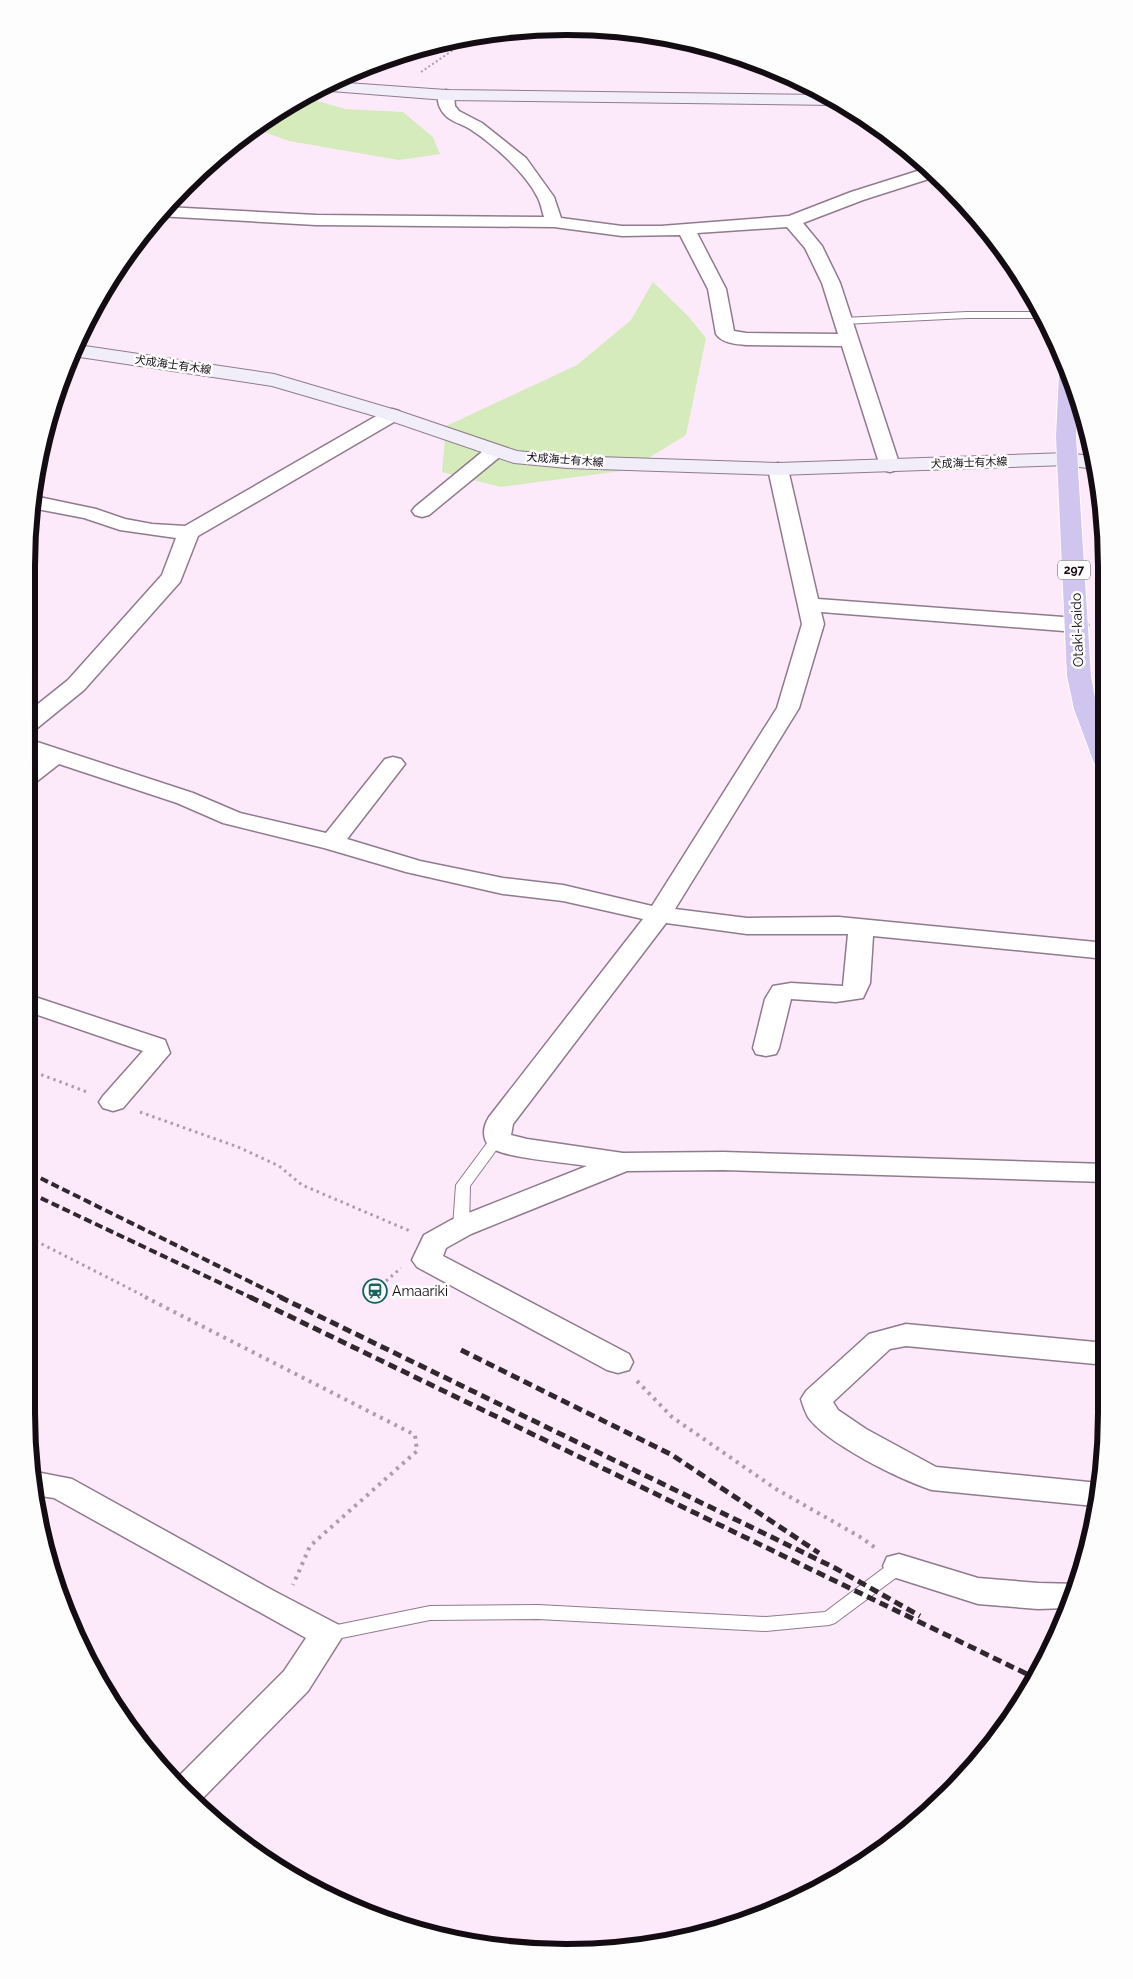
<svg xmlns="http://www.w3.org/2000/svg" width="1133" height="1979" viewBox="0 0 1133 1979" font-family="Raleway,'Noto Sans JP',sans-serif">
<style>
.green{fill:#d5ebbb}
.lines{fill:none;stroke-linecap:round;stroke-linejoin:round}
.lane-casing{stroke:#907b8e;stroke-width:2}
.street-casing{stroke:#907b8e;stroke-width:3}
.secondary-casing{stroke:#907b8e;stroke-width:2}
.highway-casing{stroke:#fff;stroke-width:2}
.path-far2{stroke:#ac9dab;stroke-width:2;stroke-dasharray:2 2.5;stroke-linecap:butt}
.path-far1{stroke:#ac9dab;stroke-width:3;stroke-dasharray:2.5 4;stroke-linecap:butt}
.path{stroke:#ac9dab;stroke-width:4;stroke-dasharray:3 5;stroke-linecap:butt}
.lane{fill:#fff;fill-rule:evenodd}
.street{fill:#fff;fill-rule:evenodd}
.secondary{fill:#f1eefa;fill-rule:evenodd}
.highway{fill:#d0c5ef;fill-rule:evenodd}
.rail-far1{stroke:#30272f;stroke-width:4;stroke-dasharray:8 4;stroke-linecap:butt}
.rail{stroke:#30272f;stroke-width:5;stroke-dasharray:9 5;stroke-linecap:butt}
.labels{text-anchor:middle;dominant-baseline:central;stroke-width:5;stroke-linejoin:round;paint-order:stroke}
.far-street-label{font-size:11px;fill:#140c13;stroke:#fdfdfd}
.shield{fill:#fdfdfd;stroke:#5a5459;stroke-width:1}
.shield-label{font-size:12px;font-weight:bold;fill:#140c13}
.street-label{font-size:14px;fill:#140c13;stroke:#fdfdfd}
.poi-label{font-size:14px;fill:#140c13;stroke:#fdfdfd;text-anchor:start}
.rim{fill:none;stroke:#140c13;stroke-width:6}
</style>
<rect width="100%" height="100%" fill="#fce9fa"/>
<g class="green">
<path d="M 304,97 L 345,109 L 403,112 L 433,137 L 440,154 L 399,160 L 289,141 L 253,128 L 266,117 Z"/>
<path d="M 653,282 L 688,316 L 706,338 L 686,435 L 629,470 L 501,487 L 442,472 L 446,426 L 577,365 L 631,320 Z"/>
</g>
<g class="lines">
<g class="lane-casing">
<g id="lane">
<path d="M 967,312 L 1041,312 L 1044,318 L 967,318 L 843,324 L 838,321 L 843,318 Z"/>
<path d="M 498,1133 L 503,1135 L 505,1138 L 470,1186 L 469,1227 L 466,1231 L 456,1231 L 453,1227 L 456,1185 L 493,1135 Z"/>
<path d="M 899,1559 L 905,1561 L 908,1566 L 905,1571 L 835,1623 L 829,1625 L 766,1631 L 538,1619 L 430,1620 L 327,1641 L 321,1639 L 318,1634 L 321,1629 L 327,1627 L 430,1606 L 538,1605 L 766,1617 L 825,1612 L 893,1561 Z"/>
</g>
</g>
<g class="street-casing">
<g id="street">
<path d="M 446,90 L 452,92 L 454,95 L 455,106 L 459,111 L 482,123 L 526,158 L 554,197 L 561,218 L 622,226 L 661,226 L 789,216 L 851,192 L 927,168 L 938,176 L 863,200 L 803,223 L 822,246 L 840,283 L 900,466 L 897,470 L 890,472 L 883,470 L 880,466 L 842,346 L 746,345 C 735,344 722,343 716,334 L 708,289 L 680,235 L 622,236 L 554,227 L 316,225 L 158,216 L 166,207 L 316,215 L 544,217 C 542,211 541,204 538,198 C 526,173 493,144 470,129 C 462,124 452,122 446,116 C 440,110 435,100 440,92 ZM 787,227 L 805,248 L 822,283 L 838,334 L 746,333 L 734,331 L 726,289 L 697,233 Z"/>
<path d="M 392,409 L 399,411 L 402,415 L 399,419 L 198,536 L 180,582 L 84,690 L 36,729 L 28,731 L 28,712 L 68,680 L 162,575 L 176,538 L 120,530 L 84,518 L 32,508 L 34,496 L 96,509 L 125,519 L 152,524 L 185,526 L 385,411 Z"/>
<path d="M 495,445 L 502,447 L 505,451 L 502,455 L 429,515 L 422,517 L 415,515 L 412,511 L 415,507 L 488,447 Z"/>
<path d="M 778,463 L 785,465 L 788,469 L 818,599 L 1077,618 L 1085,620 L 1088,625 L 1085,630 L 1077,632 L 821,612 L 824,624 L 799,708 L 675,909 L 747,918 L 839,917 L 1106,943 L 1106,959 L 873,936 L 870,983 L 863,998 L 836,1002 L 791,999 L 779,1048 L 776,1054 L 766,1056 L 756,1054 L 753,1048 L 765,999 L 773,986 L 791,983 L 843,986 L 848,934 L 747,934 L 666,923 L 513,1124 L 511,1135 L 527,1139 L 623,1153 L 723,1152 L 1106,1164 L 1106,1182 L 723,1170 L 627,1171 L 471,1234 L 446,1248 L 443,1256 L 629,1354 L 633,1362 L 629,1370 L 618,1373 L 607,1370 L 417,1267 L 412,1260 L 424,1235 L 451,1220 L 587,1166 C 563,1162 516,1159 495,1150 C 481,1143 482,1128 489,1117 L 643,919 L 563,901 L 503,894 L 406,872 L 324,848 L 223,823 L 177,803 L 59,764 L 36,782 L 28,784 L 28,765 L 38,757 L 28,754 L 28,739 L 193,793 L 240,813 L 326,833 L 385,759 L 393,757 L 401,759 L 405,764 L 347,839 L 420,861 L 503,878 L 563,885 L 652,906 L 777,708 L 802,624 L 768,469 L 771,465 Z"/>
<path d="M 29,995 L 165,1040 L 170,1053 L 123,1108 L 113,1111 L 103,1108 L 99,1102 L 103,1096 L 143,1051 L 29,1012 Z"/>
<path d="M 906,1324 L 1106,1343 L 1106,1365 L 906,1346 L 890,1349 L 833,1402 L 838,1410 L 866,1429 L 936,1467 L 1099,1483 L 1094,1506 L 932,1490 C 901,1480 827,1444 808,1417 C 805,1411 803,1406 801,1399 L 806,1391 L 869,1334 Z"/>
<path d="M 31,1471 L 72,1479 L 274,1591 L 339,1625 L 344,1634 L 308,1691 L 197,1804 L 173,1782 L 284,1671 L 306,1638 L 54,1498 L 34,1495 Z"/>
<path d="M 899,1554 L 978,1578 L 1038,1583 L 1079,1584 L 1067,1608 L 1038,1609 L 978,1604 L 887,1575 L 883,1566 L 887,1557 Z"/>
</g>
</g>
<g class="secondary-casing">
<g id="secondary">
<path d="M 333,82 L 446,90 L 825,95 L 840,103 L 834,105 L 446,100 L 318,90 Z"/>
<path d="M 78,345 L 274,374 L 399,411 L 517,451 L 567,456 L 778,463 L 1067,453 L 1091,456 L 1093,469 L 1067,465 L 778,475 L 567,468 L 514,463 L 385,419 L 272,386 L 73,356 Z"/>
</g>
</g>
<g class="highway-casing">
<path id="highway" d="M 1067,368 L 1078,393 L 1076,437 L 1091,676 L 1095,698 L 1106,731 L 1106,770 L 1097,768 L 1094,763 L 1074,709 L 1067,676 L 1056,437 L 1059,373 L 1062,369 Z"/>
</g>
<path class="path-far2" d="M 421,72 L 475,35"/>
<g class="path-far1">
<path d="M 29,1070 L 87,1092"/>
<path d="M 140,1112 L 238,1147 L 279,1166 L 302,1185 L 410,1231"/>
<path d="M 30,1238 L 148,1298"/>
<path d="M 386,1281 L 401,1268"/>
</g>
<g class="path">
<path d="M 145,1297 L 415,1435 L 417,1451 L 310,1546 L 293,1585"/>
<path d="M 637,1381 L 672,1417 L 776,1489 L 862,1538 L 877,1549"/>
</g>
<use href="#lane" class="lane"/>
<use href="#street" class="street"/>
<use href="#secondary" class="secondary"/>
<use href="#highway" class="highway"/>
<g class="rail-far1">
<path d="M 30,1173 L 283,1298"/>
<path d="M 30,1193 L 252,1298"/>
</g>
<g class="rail">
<path d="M 250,1297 L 1033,1677"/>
<path d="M 280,1297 L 835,1568 L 920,1616"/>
<path d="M 461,1350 L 672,1455 L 819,1553"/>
</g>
</g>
<defs>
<g id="station-ring" transform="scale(1.25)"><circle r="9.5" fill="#fdfdfd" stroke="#17645f" stroke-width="1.5"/><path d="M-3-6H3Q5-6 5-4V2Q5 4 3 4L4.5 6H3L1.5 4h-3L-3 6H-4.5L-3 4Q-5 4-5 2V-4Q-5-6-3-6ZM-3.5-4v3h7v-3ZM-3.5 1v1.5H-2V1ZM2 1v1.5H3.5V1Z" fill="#17645f"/></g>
</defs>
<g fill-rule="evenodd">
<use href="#station-ring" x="375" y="1291"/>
</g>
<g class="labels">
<g class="far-street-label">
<text transform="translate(173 365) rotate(8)">犬成海士有木線</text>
<text transform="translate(565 460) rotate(4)">犬成海士有木線</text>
<text transform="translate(969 463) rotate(-2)">犬成海士有木線</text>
</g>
<rect class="shield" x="1058" y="560.5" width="32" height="19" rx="4"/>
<g class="shield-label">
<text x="1074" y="570">297</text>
</g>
<g class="street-label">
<text transform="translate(1077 630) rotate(-92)">Otaki-kaido</text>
</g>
<g class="poi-label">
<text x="392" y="1291">Amaariki</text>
</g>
</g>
<path d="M0 0H1133V1979H0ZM566 35H567A531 531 0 0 1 1098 566V1413A531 531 0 0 1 567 1944H566A531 531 0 0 1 35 1413V566A531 531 0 0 1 566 35Z" fill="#fdfdfd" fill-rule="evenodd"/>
<path class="rim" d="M566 35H567A531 531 0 0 1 1098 566V1413A531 531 0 0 1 567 1944H566A531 531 0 0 1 35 1413V566A531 531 0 0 1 566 35Z"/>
</svg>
